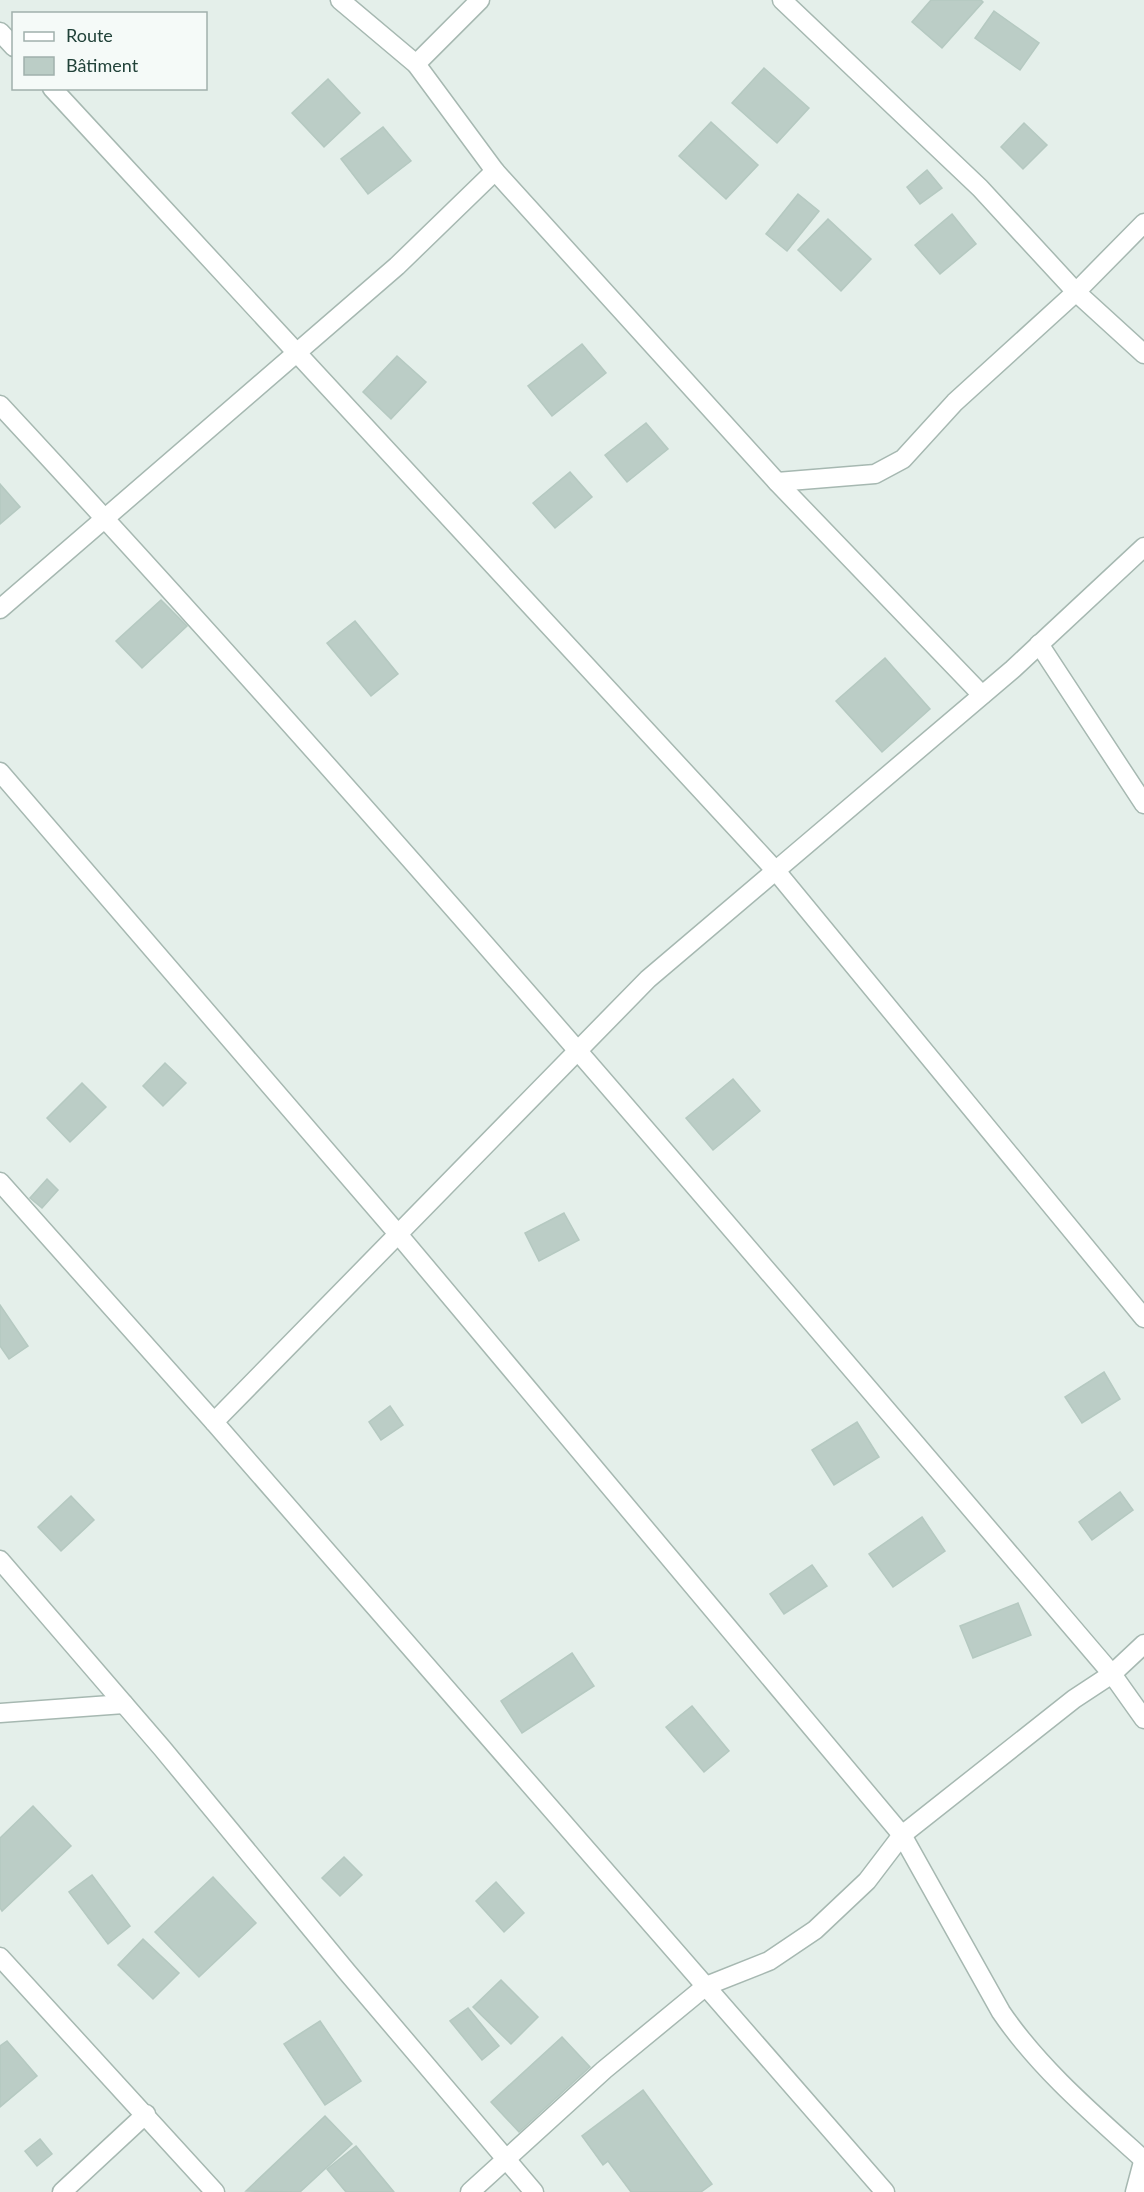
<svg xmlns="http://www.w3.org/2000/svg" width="1144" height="2192" viewBox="0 0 1144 2192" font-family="Lato,sans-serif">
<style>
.building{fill:#bbcdc6;stroke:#b5c9c1;stroke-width:1.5}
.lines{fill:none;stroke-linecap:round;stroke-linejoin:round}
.minor-casing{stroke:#a6b8b1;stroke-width:21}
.minor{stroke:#fff;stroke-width:18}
</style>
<rect width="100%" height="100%" fill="#e4efea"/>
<g class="building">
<path d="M 931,0 L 981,0 L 983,2 L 942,48 L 912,22 Z"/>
<path d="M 994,11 L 1039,43 L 1020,70 L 975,38 Z"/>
<path d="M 764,68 L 809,108 L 777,143 L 732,103 Z"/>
<path d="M 328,79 L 360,113 L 324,147 L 292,113 Z"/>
<path d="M 711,122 L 758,165 L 726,199 L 679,156 Z"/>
<path d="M 1024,123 L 1047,145 L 1023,169 L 1001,147 Z"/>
<path d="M 383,127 L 411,161 L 368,194 L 341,159 Z"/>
<path d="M 927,170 L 942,188 L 920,204 L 907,187 Z"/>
<path d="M 798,194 L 819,211 L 787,251 L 766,234 Z"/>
<path d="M 952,214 L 976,244 L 940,274 L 915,245 Z"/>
<path d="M 828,219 L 871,259 L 841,291 L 798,250 Z"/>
<path d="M 582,344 L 606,373 L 552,416 L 528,386 Z"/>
<path d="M 397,356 L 426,382 L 391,419 L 363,392 Z"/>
<path d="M 646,423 L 668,449 L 627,482 L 605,455 Z"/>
<path d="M 570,472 L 592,497 L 555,528 L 533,503 Z"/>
<path d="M 0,484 L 20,507 L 0,524 Z"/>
<path d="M 161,600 L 187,626 L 142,668 L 116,641 Z"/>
<path d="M 355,621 L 398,674 L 371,696 L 327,643 Z"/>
<path d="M 885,658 L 930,709 L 882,752 L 836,701 Z"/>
<path d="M 165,1063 L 186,1083 L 163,1106 L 143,1086 Z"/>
<path d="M 733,1079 L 760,1111 L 713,1150 L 686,1118 Z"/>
<path d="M 82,1083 L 106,1107 L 70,1142 L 47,1118 Z"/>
<path d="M 47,1179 L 58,1190 L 42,1208 L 30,1198 Z"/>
<path d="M 564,1213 L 579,1240 L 539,1261 L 525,1233 Z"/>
<path d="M 0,1305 L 28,1346 L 9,1359 L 0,1346 Z"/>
<path d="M 1104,1372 L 1120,1399 L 1082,1423 L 1065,1397 Z"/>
<path d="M 390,1406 L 403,1425 L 381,1440 L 369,1422 Z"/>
<path d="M 857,1422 L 879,1457 L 834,1485 L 812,1450 Z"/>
<path d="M 1120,1492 L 1133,1510 L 1092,1540 L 1079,1522 Z"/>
<path d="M 71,1496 L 94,1520 L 61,1551 L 38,1527 Z"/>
<path d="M 922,1517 L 945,1551 L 893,1587 L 869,1554 Z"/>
<path d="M 812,1565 L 827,1586 L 784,1614 L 770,1594 Z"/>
<path d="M 1018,1603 L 1031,1635 L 973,1658 L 960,1626 Z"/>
<path d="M 572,1653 L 594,1686 L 522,1733 L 501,1701 Z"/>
<path d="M 692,1706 L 729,1751 L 704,1772 L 666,1727 Z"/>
<path d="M 33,1806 L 71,1846 L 2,1911 L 0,1908 L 0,1838 Z"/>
<path d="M 344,1857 L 362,1875 L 340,1896 L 322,1878 Z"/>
<path d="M 92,1875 L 130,1926 L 108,1944 L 69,1892 Z"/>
<path d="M 213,1877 L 256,1923 L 199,1977 L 155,1932 Z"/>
<path d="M 496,1882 L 524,1913 L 504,1932 L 476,1901 Z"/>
<path d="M 143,1939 L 179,1973 L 153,1999 L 118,1965 Z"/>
<path d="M 501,1980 L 538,2017 L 511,2044 L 473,2007 Z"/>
<path d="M 468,2008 L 499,2046 L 482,2060 L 450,2021 Z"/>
<path d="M 320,2021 L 361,2081 L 325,2105 L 284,2044 Z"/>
<path d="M 562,2037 L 590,2067 L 519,2132 L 491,2102 Z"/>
<path d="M 7,2041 L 37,2076 L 0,2107 L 0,2046 Z"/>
<path d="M 643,2090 L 712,2184 L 701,2192 L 631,2192 L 608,2161 L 603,2165 L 582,2136 Z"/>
<path d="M 325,2116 L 352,2144 L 300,2192 L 246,2191 Z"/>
<path d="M 40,2139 L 52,2154 L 37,2166 L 25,2151 Z"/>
<path d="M 356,2146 L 394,2192 L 346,2192 L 327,2169 Z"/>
</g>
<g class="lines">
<g class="minor-casing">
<g id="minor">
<path d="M 782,0 L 980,188 L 1076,292 L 1144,354"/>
<path d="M 0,32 L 14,47"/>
<path d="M 416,64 L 480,0"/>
<path d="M 52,88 L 776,871 L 1144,1318"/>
<path d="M 495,171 L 777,482 L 982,695"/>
<path d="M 0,405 C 383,817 747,1246 1112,1674 L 1144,1719"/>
<path d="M 777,482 L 875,474 L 903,459 L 955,402 L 1076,292 L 1144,223"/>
<path d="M 0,609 L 397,266 L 495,171 L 416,64 L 340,0"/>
<path d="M 1039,644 L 1144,804"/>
<path d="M 0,772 L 398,1234 L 902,1835 L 1001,2012 C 1039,2068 1093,2114 1144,2160"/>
<path d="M 0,1182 L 214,1422 L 885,2192"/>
<path d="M 214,1422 L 648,979 L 1013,669 L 1144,547"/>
<path d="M 0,1560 L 162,1748 L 347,1972 L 534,2192"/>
<path d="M 0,1713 L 124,1704"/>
<path d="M 0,1957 L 215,2192"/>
<path d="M 62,2192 L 146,2114"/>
<path d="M 470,2192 L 604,2070 L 706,1986 L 769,1961 L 815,1930 L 867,1881 L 902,1835 L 1074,1699 L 1112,1674 L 1144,1644"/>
<path d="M 1135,2192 L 1144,2158"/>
</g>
</g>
<use href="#minor" class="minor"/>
</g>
<rect x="12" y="12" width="195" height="78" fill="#f5faf8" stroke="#a0b0ac" stroke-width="1.5"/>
<rect x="24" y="32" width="30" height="9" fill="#ffffff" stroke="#a0b0ac" stroke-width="1.5"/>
<text x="66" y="42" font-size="18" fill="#214239">Route</text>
<rect x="24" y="57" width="30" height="18" fill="#bbcdc6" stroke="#a0b0ac" stroke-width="1.5"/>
<text x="66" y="72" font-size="18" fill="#214239">Bâtiment</text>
</svg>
